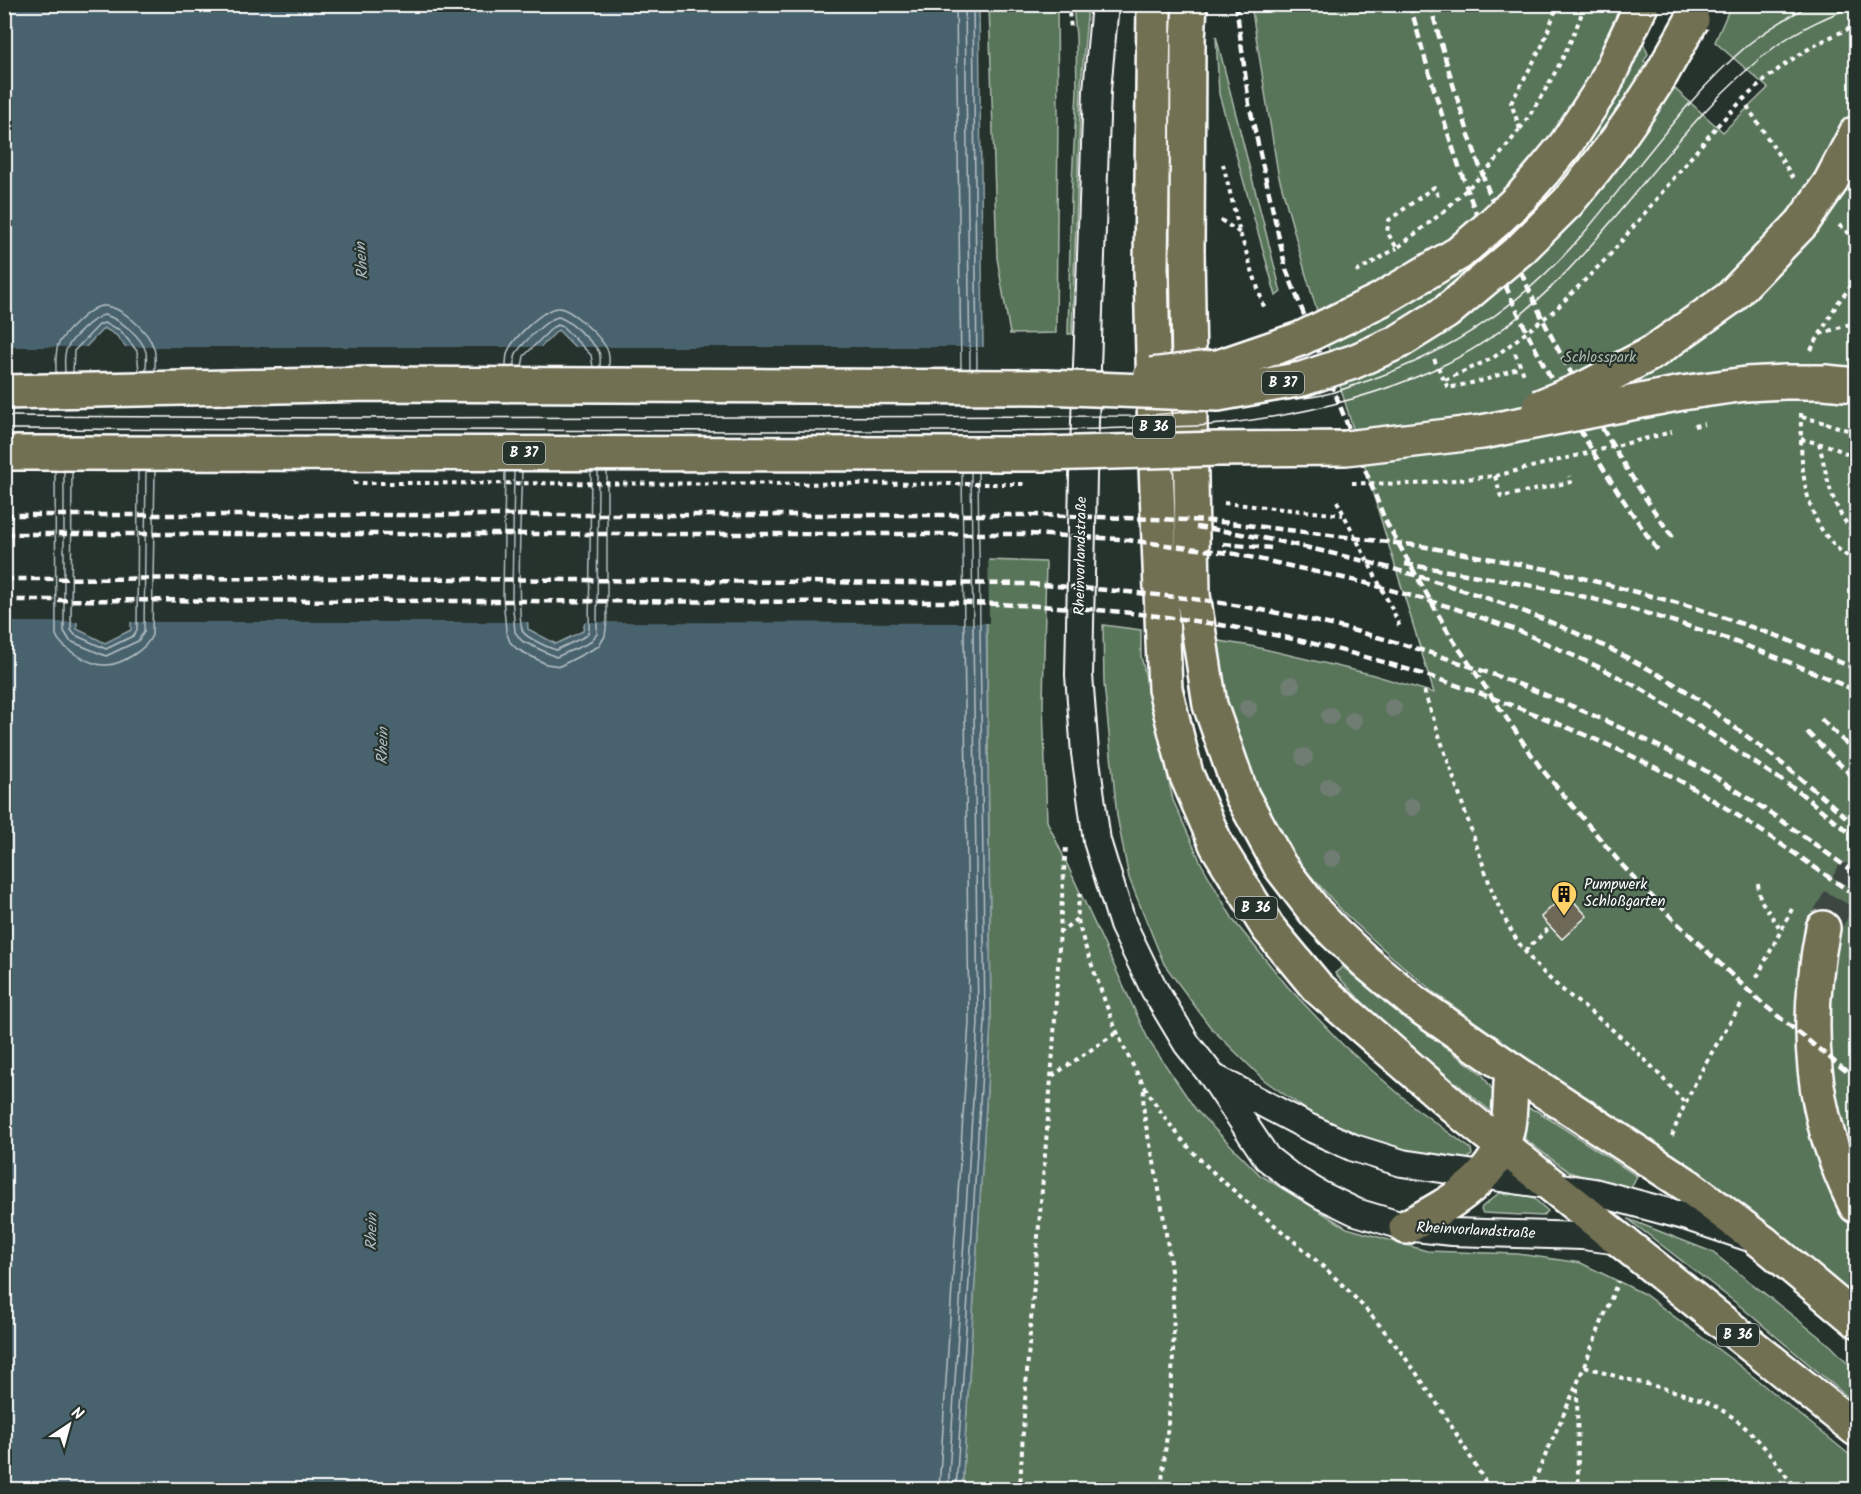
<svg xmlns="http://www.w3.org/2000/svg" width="1861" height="1494" viewBox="0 0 1861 1494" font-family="Kalam,sans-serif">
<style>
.green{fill:#58745a;stroke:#acbaac;stroke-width:1.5}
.water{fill:#49646e;stroke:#92a2a8;stroke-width:1.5;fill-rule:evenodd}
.pier{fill:#26332d}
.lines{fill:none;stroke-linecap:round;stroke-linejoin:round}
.shore{stroke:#b6c1c5;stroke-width:1.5}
.building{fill:#6e6857;stroke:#fff;stroke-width:1.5}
.primary-tunnel{stroke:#3c4742;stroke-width:33;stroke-dasharray:33 16;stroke-linecap:butt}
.street-casing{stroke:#fff;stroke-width:30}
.primary-casing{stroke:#fff;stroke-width:38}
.highway-casing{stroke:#fff;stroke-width:38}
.path{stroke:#fff;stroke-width:4;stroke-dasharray:4.5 4.5;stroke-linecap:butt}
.street{stroke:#26332d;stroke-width:26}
.primary{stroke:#716f52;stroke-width:33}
.highway{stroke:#716f52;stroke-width:33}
.tram{stroke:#fff;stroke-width:1.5}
.rail{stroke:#fff;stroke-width:4.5;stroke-dasharray:9 4.5;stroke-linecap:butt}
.primary-bridge-casing{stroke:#fff;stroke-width:38;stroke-linecap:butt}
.highway-bridge-casing{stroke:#fff;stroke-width:38;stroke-linecap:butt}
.path-bridge{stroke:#fff;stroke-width:4;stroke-dasharray:4.5 4.5;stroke-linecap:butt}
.primary-bridge{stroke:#716f52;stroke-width:33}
.highway-bridge{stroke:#716f52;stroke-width:33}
.tree{fill:#707d73}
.labels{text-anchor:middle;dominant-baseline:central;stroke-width:4.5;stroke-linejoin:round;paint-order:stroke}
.shield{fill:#26332d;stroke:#bec2c0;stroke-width:1.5}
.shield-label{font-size:14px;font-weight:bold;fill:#fff}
.park-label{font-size:15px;fill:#acbaac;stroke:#26332d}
.street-label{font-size:15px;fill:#fff;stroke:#26332d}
.poi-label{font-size:15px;fill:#fff;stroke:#26332d;text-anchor:start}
.water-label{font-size:16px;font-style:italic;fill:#adb9be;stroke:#26332d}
</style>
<rect width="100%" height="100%" fill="#26332d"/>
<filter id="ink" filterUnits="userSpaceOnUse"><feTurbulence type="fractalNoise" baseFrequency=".0167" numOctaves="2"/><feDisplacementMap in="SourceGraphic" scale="12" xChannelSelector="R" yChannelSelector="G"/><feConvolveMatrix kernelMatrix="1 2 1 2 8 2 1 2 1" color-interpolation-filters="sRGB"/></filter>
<g filter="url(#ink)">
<g class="green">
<path d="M 989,5 L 1057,5 L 1058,117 L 1056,333 L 1010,334 L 997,258 Z"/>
<path d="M 1073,5 L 1088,5 L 1081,84 L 1072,334 L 1068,334 L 1071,199 L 1077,91 L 1076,36 Z"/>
<path d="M 1251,5 L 1627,5 L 1648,54 L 1644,61 L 1723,132 L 1768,88 L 1715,42 L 1731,5 L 1856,5 L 1856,1304 L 1562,1084 L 1435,993 L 1391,956 L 1344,913 L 1296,859 L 1271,824 L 1247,782 L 1206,639 L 1251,646 L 1370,674 L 1434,693 L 1306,275 L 1278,173 Z"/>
<path d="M 1216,36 L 1281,292 L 1276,296 L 1219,94 Z"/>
<path d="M 986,560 L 1046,562 L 1043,704 L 1047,821 L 1149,1041 L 1196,1110 L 1260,1175 L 1347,1228 L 1427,1251 L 1518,1254 L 1581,1263 L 1644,1294 L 1735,1362 L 1856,1460 L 1856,1489 L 962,1490 L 991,1023 Z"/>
<path d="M 1103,625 L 1141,630 L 1141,656 L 1173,800 L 1201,863 L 1234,921 L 1288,987 L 1344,1046 L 1414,1107 L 1471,1149 L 1472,1155 L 1463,1162 L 1371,1143 L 1321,1120 L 1264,1080 L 1211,1028 L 1164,964 L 1129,878 L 1117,816 L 1104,683 Z"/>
<path d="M 1343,967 L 1389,1006 L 1482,1074 L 1494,1092 L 1496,1112 L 1493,1113 L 1378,1019 L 1335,973 Z"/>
<path d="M 1528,1108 L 1537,1111 L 1637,1176 L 1629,1191 L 1569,1172 L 1525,1139 L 1525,1113 Z"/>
<path d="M 1499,1193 L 1531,1196 L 1548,1211 L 1543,1216 L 1483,1213 L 1481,1210 L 1482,1207 Z"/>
<path d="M 1628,1219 L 1712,1252 L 1831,1346 L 1856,1371 L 1856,1404 L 1740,1306 Z"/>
</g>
<path class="water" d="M 5,5 L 979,5 L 991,1023 L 962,1489 L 5,1490 ZM 104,328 L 116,335 L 133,355 L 131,630 L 105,643 L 77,629 L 79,354 ZM 558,330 L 587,359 L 585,621 L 583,631 L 556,644 L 528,629 L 526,596 L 528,360 Z"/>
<g class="pier">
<path d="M 5,347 L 89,347 L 82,355 L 81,622 L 5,622 Z"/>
<path d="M 123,347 L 545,347 L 531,361 L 529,596 L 531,622 L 128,622 L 130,356 Z"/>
<path d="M 571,347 L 986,347 L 989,623 L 581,622 L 584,360 Z"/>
</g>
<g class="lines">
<g class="shore">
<path d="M 956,4 L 961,369"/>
<path d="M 965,4 L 970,369"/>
<path d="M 973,4 L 977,369"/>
<path d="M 506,367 C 506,360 506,354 509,349 C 516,336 544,308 558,308 C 571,308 601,337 607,349 C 610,355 609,361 609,367"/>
<path d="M 515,367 C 515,361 514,357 517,352 C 524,342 547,319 558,317 C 568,319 594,343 599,352 C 601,357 600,362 600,367"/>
<path d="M 522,367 L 524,356 L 553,327 L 558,325 L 563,327 L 591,355 L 593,367"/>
<path d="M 73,372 L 74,351 L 99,325 L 104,323 L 120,330 L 137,351 L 139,371"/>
<path d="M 56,373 C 56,364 55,354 58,345 C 63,334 90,307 102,306 C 121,305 148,331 154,348 C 156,355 155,363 155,371"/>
<path d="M 65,373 C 65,365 63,355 67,348 C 72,338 94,317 104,315 C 119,318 142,337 146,352 C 147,358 146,365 146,371"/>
<path d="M 55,471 L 56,635 C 61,649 92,666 106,665 C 121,665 147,649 152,635 L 155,471"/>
<path d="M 64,471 L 64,631 L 70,641 L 106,656 L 138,641 L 144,632 L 146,471"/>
<path d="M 72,471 L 71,630 L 75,635 L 106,649 L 133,636 L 137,630 L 138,471"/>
<path d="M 505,471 L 503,597 L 506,631 L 510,642 L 517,649 L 546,664 L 560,666 L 599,646 L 605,636 L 607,620 L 607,472"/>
<path d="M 514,471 L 512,597 L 515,632 L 522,641 L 556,657 L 589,643 L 597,634 L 598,472"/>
<path d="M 522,471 C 521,494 516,621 523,632 C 527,638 549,648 556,650 L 586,636 L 589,631 L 591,472"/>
<path d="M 939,1490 L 969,1022 L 962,472"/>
<path d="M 948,1490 L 978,1022 L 971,472"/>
<path d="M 956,1490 L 985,1022 L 978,472"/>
</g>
</g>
<path class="building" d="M 1566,893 L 1587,916 L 1562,939 L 1541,917 Z"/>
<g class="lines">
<path class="primary-tunnel" d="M 1823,928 L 1856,869"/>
<g class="street-casing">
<g id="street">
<path d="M 1105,4 L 1097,90 L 1083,477 L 1079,675 L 1085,753 L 1097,841 L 1123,925 L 1154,989 L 1187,1044 L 1213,1077 L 1267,1158 L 1290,1176 L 1321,1195 L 1356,1212 L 1406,1227 L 1452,1232 L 1582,1236 L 1620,1241"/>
<path d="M 1217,1079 L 1308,1127 L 1354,1148 L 1402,1163 L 1594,1192 L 1687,1217 L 1747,1237"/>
</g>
</g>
<g class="primary-casing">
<g id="primary">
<path d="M 1151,269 L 1155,441 L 1165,689 L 1186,774 L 1217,846 L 1268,928 L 1317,987 L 1465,1116 L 1856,1429"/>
<path d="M 1823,928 C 1804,1026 1810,1116 1856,1206"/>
<path d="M 1764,1243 L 1856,1320"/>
</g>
</g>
<g class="highway-casing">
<g id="highway">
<path d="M 1543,172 L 1566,144 L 1605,84 L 1624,42"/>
<path d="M 1830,183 L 1856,133"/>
<path d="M 1568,202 C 1602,162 1633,120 1661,75"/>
<path d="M 1187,252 L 1193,595 L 1210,705 L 1242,796 L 1280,866 L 1316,913 L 1335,933 L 1367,963 L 1415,1003 L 1512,1070 L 1687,1185 L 1764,1243"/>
<path d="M 1652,353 L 1730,298 L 1802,223"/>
<path d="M 1825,382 L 1856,385"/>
<path d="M 4,392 L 371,384 L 1044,387"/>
<path d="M 1682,393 L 1746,384 L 1785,382"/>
<path d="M 4,453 L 1043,454"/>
<path d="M 1406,1227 C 1449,1204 1498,1179 1508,1126 C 1511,1108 1510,1089 1512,1070"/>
</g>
</g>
<g class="path">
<path d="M 1068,4 L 1071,28"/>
<path d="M 1747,106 L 1794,179"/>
<path d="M 1520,129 C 1547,90 1570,49 1585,4"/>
<path d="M 1520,129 L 1511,103 L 1542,46 L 1558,4"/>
<path d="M 1223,164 L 1240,233 L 1264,307"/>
<path d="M 1438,196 L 1434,187 L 1389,220 L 1387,232 L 1397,248 L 1443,212"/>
<path d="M 1221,220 L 1240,233"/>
<path d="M 1839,225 L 1856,240"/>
<path d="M 1609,256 L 1717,126"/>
<path d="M 1820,334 L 1856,322"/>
<path d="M 1811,350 L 1837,304 L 1856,280"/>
<path d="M 1515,353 L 1525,377"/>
<path d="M 1434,359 L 1448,388 L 1485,380 L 1520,367"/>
<path d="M 1801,413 C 1800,467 1802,533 1856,561"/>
<path d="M 1826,423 L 1856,433"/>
<path d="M 1801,439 L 1829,446 L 1856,457"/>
<path d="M 1819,443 C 1827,476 1831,510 1856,534"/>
<path d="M 1495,476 L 1501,497 L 1571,482 L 1569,476"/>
<path d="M 1337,501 L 1394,613 L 1401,630"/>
<path d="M 1224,503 L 1343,515"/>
<path d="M 1424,691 L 1493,894 C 1502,914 1511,933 1524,950 C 1548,984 1586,1006 1616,1033 C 1641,1054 1663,1078 1684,1102"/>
<path d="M 1758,884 L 1760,899 L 1781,930"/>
<path d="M 1080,893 C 1079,901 1077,911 1078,920 C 1083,944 1094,970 1102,993 C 1126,1062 1160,1123 1214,1173 C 1265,1220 1323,1260 1369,1313 C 1416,1366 1454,1429 1490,1490"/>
<path d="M 1059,933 L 1078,918"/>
<path d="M 1525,951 L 1549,928"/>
<path d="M 1757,977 L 1793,907"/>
<path d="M 1052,1076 L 1116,1033"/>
<path d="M 1144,1090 C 1141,1116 1150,1141 1155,1167 C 1161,1201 1167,1236 1171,1271 C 1178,1344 1169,1416 1161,1490"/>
<path d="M 1672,1136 C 1689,1089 1714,1047 1741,1005"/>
<path d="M 1585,1366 C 1625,1382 1669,1386 1708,1403 C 1747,1420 1773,1456 1796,1490"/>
<path d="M 1577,1388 L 1578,1476 L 1580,1490"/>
<path d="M 1020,1490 C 1026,1352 1041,1215 1051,1078 C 1057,1001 1059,924 1066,847"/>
<path d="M 1530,1490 L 1577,1384 L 1618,1281"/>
</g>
<use href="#street" class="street"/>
<use href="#primary" class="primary"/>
<use href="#highway" class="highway"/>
<g class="tram">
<path d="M 4,416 L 343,418 L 1134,416 C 1180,413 1226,409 1273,402 C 1289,400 1306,398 1322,395 C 1338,392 1354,385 1370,380 C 1453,351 1526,301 1583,234 C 1638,169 1685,99 1750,43 C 1769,28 1790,16 1811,4"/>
<path d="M 4,429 C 266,431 528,431 789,431 C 893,431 997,432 1101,429 C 1141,427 1182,428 1222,424 C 1295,416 1368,399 1435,369 C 1586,301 1650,140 1776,46 C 1800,28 1829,16 1856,5"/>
</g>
<g class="rail">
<path d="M 1236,4 L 1249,104 L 1286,269 L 1385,520 L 1451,637 L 1540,767 L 1622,865 L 1673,919 L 1736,979 L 1763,1004 L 1856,1079"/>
<path d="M 1410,4 C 1433,91 1460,176 1494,259 C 1537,362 1594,460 1658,551"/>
<path d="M 1430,4 C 1462,122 1501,241 1558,349 C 1569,370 1582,391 1593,412 C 1618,456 1644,498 1674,539"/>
<path d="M 4,515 L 1038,515 L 1213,521 L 1421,546 L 1552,570 L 1693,607 L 1783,638 L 1856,669"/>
<path d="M 1196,527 C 1251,534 1306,547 1360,560 C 1474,590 1585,628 1686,691 C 1700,700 1713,711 1726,721 C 1772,754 1814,789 1856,826"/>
<path d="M 4,534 L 1029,534 L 1120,539 L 1236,554 L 1366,583 L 1454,608 L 1519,631 L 1603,669 L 1643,690 L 1798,791 L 1856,838"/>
<path d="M 1223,544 L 1271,548"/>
<path d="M 1405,564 C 1465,574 1525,583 1585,597 C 1678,620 1769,651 1856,691"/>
<path d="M 4,579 L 346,578 L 1029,584 C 1086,588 1144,593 1201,600 C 1373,624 1542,684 1695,765 C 1709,772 1723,782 1737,791 C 1778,817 1817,846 1856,874"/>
<path d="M 4,600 L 947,602 C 1025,605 1103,608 1181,619 C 1314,637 1442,675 1566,727 C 1607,744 1650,763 1689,786 C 1747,819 1801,858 1856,896"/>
<path d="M 1821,719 L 1856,753"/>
<path d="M 1807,732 L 1856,780"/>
</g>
<g class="primary-bridge-casing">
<path id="primary-bridge" d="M 1151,269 L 1154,4"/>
</g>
<g class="highway-bridge-casing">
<g id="highway-bridge">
<path d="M 1624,42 L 1642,4"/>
<path d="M 1661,75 L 1692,20"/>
<path d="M 1802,223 L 1830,183"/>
<path d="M 1187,252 L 1188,40 L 1190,4"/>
<path d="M 1151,375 L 1218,367 L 1300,339 L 1380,300 L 1459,253 L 1495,222 L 1522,196 L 1543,172"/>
<path d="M 1785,382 L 1825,382"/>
<path d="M 1044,387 L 1218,394 L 1302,379 L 1353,362 L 1398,342 L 1446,312 L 1522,248 L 1568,202"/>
<path d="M 1539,407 L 1587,387 L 1652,353"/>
<path d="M 1043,454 L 1218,449 L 1346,448 L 1482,432 L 1682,393"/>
</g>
</g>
<g class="path-bridge">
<path d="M 1717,126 C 1760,81 1797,49 1856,26"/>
<path d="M 1443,212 L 1492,165 L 1520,129"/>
<path d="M 1356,272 L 1397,248"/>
<path d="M 1445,380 L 1493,358 L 1555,310 L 1609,256"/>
<path d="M 1802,417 L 1826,423"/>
<path d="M 1694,426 L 1704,424"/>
<path d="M 353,483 L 1027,484"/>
<path d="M 1352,483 L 1414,484 L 1495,476 L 1672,432"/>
</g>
<use href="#primary-bridge" class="primary-bridge"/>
<use href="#highway-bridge" class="highway-bridge"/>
</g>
<g class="tree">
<circle cx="1291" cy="685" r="9"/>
<circle cx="1248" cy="708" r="9"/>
<circle cx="1393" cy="708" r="9"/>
<circle cx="1330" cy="716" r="9"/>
<circle cx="1353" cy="721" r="9"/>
<circle cx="1304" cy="757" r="9"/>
<circle cx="1329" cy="787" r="9"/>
<circle cx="1412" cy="807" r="9"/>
<circle cx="1332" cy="858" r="9"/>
</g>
</g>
<defs>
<g id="building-pin" transform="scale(1.35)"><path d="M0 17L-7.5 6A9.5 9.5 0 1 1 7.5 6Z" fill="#ffd166" stroke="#26332d"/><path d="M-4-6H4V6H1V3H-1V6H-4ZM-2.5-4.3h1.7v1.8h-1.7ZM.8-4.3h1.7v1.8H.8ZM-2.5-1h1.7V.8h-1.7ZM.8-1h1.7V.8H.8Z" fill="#111"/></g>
</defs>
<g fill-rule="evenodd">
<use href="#building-pin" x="1564" y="894"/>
</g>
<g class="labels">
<g class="shield">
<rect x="1262" y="372" width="42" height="22" rx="4.5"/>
<rect x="1133" y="416" width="42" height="22" rx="4.5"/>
<rect x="503" y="442" width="42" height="22" rx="4.5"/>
<rect x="1235" y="897" width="42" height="22" rx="4.5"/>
<rect x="1717" y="1324" width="42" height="22" rx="4.5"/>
</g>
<g class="shield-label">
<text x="1283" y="383">B 37</text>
<text x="1154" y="427">B 36</text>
<text x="524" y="453">B 37</text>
<text x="1256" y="908">B 36</text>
<text x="1738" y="1335">B 36</text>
</g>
<g class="park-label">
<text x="1600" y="358">Schlosspark</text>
</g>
<g class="street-label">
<text transform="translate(1081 556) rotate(-89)">Rheinvorlandstraße</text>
<text transform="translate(1476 1231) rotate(3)">Rheinvorlandstraße</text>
</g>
<g class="poi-label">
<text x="1584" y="885">Pumpwerk<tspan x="1584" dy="17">Schloßgarten</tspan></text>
</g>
<g class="water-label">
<text transform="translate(362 261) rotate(-94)">Rhein</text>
<text transform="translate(383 746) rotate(-89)">Rhein</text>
<text transform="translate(372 1232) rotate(-89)">Rhein</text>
</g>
</g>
<rect width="1861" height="1494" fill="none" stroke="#26332d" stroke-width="24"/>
<rect x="12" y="12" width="1837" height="1470" fill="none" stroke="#fff" stroke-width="2" filter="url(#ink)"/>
<g transform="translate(69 1425) rotate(36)" stroke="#26332d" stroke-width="4.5" paint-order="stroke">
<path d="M0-4.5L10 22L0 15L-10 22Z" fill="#ffffff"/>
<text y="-9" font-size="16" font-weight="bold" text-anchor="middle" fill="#ffffff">N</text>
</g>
</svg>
